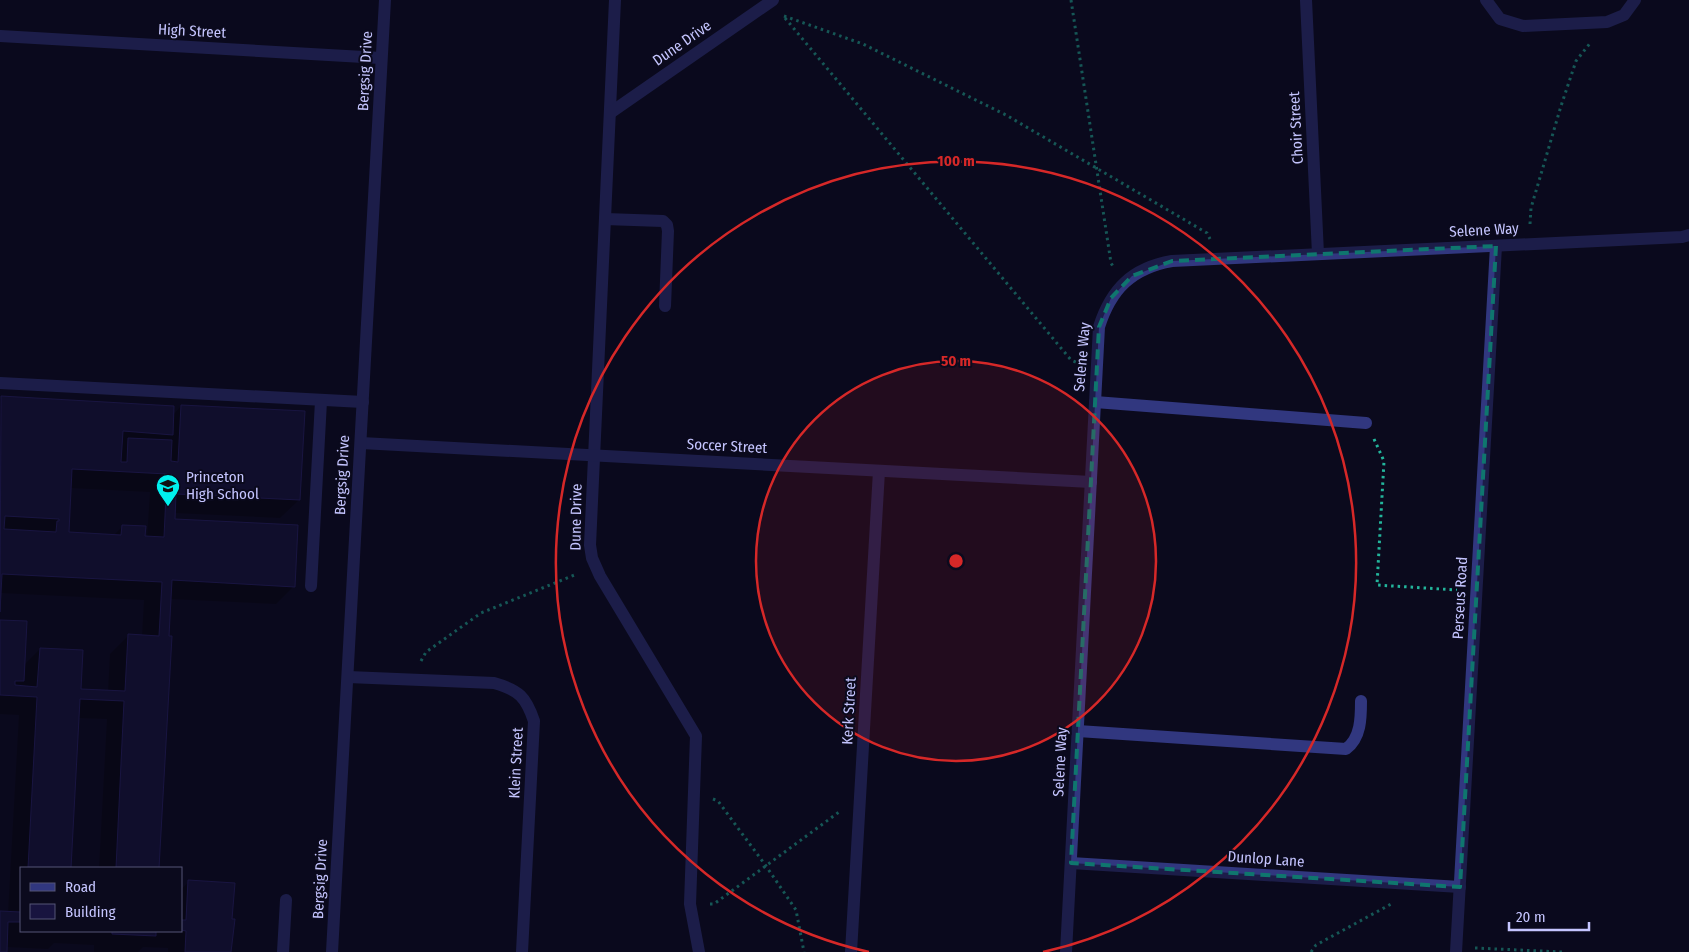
<svg xmlns="http://www.w3.org/2000/svg" width="1689" height="952" viewBox="0 0 1689 952" font-family="'Fira Sans Condensed',sans-serif">
<style>
.shadow{fill:#0007;fill-rule:evenodd}
.building{fill:#18143f;stroke:#2a246d;fill-rule:evenodd}
.lines{fill:none;stroke-linecap:round;stroke-linejoin:round}
.path{stroke:#23b59b;stroke-width:3;stroke-dasharray:2.5 4;stroke-linecap:butt}
.service{stroke:#31377f;stroke-width:12}
.minor{stroke:#31377f;stroke-width:12}
.marked{fill:none;stroke:#0f766e;stroke-width:4;stroke-dasharray:10 6;stroke-linejoin:round}
.ring{fill:none;stroke:#d62828;stroke-width:2.5}
.labels{text-anchor:middle;dominant-baseline:central;stroke-width:4;stroke-linejoin:round;paint-order:stroke}
.street-label{font-size:15px;fill:#c5c5ff;stroke:#0b0a1d}
.poi-label{font-size:15px;fill:#c5c5ff;stroke:#0b0a1d;text-anchor:start}
.centre{fill:#d62828;stroke:#0b0a1d;stroke-width:2.5}
.ring-label{font-size:15px;text-anchor:middle;font-weight:bold;fill:#d62828;stroke:#0b0a1d;stroke-width:4;stroke-linejoin:round;paint-order:stroke}
</style>
<rect width="100%" height="100%" fill="#0b0a1d"/>
<path class="shadow" d="M 2,397 L 173,415 L 181,406 L 299,500 L 280,518 L 174,513 L 173,520 L 294,586 L 276,604 L 170,599 L 168,637 L 170,638 L 158,868 L 99,868 L 107,719 L 78,718 L 70,868 L 21,868 L 21,931 L 181,931 L 181,889 L 189,882 L 229,952 L 168,952 L 168,948 L 143,947 L 138,952 L 94,952 L 94,945 L 54,943 L 48,949 L 6,947 L 6,952 L 0,952 L 0,912 L 8,913 L 19,715 L 0,714 L 0,621 L 24,665 L 40,649 L 79,690 L 108,692 L 110,654 L 129,635 L 142,636 L 144,600 L 0,593 L 0,399 ZM 70,488 L 150,492 L 147,538 L 144,537 L 123,526 L 113,536 L 68,533 Z"/>
<g class="building">
<path d="M 1,396 L 174,406 L 173,435 L 123,431 L 121,462 L 127,462 L 128,438 L 172,440 L 171,461 L 178,462 L 181,405 L 305,411 L 300,500 L 176,494 L 175,519 L 298,525 L 295,587 L 172,580 L 169,636 L 172,636 L 159,868 L 116,868 L 124,701 L 80,699 L 71,868 L 28,868 L 37,697 L 0,695 L 0,620 L 27,621 L 24,681 L 15,681 L 15,685 L 37,687 L 40,648 L 83,650 L 81,689 L 125,691 L 128,634 L 159,636 L 162,582 L 2,574 L 0,612 ZM 72,469 L 167,474 L 164,537 L 145,536 L 146,526 L 122,525 L 121,535 L 69,532 ZM 5,516 L 59,519 L 59,521 L 57,521 L 56,532 L 4,529 Z"/>
<path d="M 188,880 L 235,883 L 232,919 L 235,919 L 231,952 L 185,952 L 186,931 L 181,930 L 181,920 L 186,920 Z"/>
<path d="M 0,911 L 21,912 L 21,922 L 8,922 L 7,952 L 0,952 Z"/>
<path d="M 112,931 L 156,931 L 156,936 L 112,934 Z"/>
</g>
<g class="lines">
<g class="path">
<path d="M 1071,0 L 1111,263 L 1114,268"/>
<path d="M 784,16 L 863,44 L 1006,115 L 1207,233 L 1210,239"/>
<path d="M 785,18 L 1071,360 L 1078,363"/>
<path d="M 1530,224 L 1531,208 L 1561,106 L 1576,61 L 1591,42"/>
<path d="M 1374,439 L 1384,461 L 1377,585 L 1457,590"/>
<path d="M 421,661 L 426,652 L 481,613 L 577,574"/>
<path d="M 713,799 L 718,801 L 766,866 L 796,910 L 804,952"/>
<path d="M 710,904 L 714,904 L 839,812"/>
<path d="M 1475,948 L 1562,952"/>
<path d="M 1311,952 L 1316,945 L 1393,903"/>
</g>
<g class="service">
<path d="M 605,219 L 663,221 L 667,225 L 668,231 L 665,306"/>
<path d="M 0,383 L 363,402"/>
<path d="M 311,586 L 321,401"/>
<path d="M 283,952 L 286,900"/>
</g>
<g class="minor">
<path d="M 615,0 L 590,545 L 592,558 L 600,576 L 696,736 L 690,904 L 699,952"/>
<path d="M 1306,0 L 1318,254"/>
<path d="M 1486,0 L 1500,19 L 1523,26 L 1607,22 L 1624,15 L 1635,0"/>
<path d="M 0,36 L 381,58"/>
<path d="M 610,113 L 773,0"/>
<path d="M 1095,402 L 1366,423"/>
<path d="M 361,443 L 1091,482"/>
<path d="M 348,677 L 494,683 C 519,690 526,697 534,721 L 522,952"/>
<path d="M 1078,731 L 1346,749 C 1361,738 1361,718 1361,701"/>
<path d="M 1071,863 L 1460,887"/>
<path d="M 332,952 L 385,0"/>
<path d="M 851,952 L 879,471"/>
<path d="M 1066,952 L 1099,327 C 1111,289 1132,268 1172,261 L 1682,237 L 1689,235"/>
<path d="M 1456,952 L 1496,246"/>
</g>
</g>
<path d="M0 0H1689V952H0ZM 1496,246 L 1460,887 L 1071,863 L 1099,327 L 1111,298 L 1132,276 L 1172,261 Z" fill="#0b0a1d" fill-opacity=".55" fill-rule="evenodd"/>
<path class="marked" d="M 1496,246 L 1460,887 L 1071,863 L 1099,327 L 1111,298 L 1132,276 L 1172,261 Z"/>
<circle cx="956" cy="561" r="200" fill="#d62828" fill-opacity=".12"/>
<g class="ring">
<circle cx="956" cy="561" r="200"/>
<path d="M869 952A400 400 0 1 1 1043 952"/>
</g>
<defs>
<g id="school-pin" transform="scale(1.25)"><path d="M0 17L-7.5 6A9.5 9.5 0 1 1 7.5 6Z" fill="#00f0ed" stroke="#0b0a1d"/><path d="M0-5L7-2L0 1L-7-2ZM-4 1L0 2.5L4 1V4Q0 6-4 4Z" fill="#111"/></g>
</defs>
<g fill-rule="evenodd">
<use href="#school-pin" x="168" y="486"/>
</g>
<g class="labels">
<g class="street-label">
<text transform="translate(192 31) rotate(3)">High Street</text>
<text transform="translate(682 43) rotate(-35)">Dune Drive</text>
<text transform="translate(365 71) rotate(-87)">Bergsig Drive</text>
<text transform="translate(1296 128) rotate(-93)">Choir Street</text>
<text transform="translate(1484 230) rotate(-3)">Selene Way</text>
<text transform="translate(1082 357) rotate(-85)">Selene Way</text>
<text transform="translate(727 446) rotate(3)">Soccer Street</text>
<text transform="translate(342 475) rotate(-87)">Bergsig Drive</text>
<text transform="translate(576 517) rotate(-89)">Dune Drive</text>
<text transform="translate(1460 598) rotate(-87)">Perseus Road</text>
<text transform="translate(849 711) rotate(-87)">Kerk Street</text>
<text transform="translate(1060 762) rotate(-87)">Selene Way</text>
<text transform="translate(516 763) rotate(-87)">Klein Street</text>
<text transform="translate(1266 859) rotate(4)">Dunlop Lane</text>
<text transform="translate(320 879) rotate(-87)">Bergsig Drive</text>
</g>
<g class="poi-label">
<text x="186" y="477">Princeton<tspan x="186" dy="17">High School</tspan></text>
</g>
</g>
<circle cx="956" cy="561" r="8" class="centre"/>
<g class="ring-label">
<text x="956" y="166">100 m</text>
<text x="956" y="366">50 m</text>
</g>
<rect x="20" y="867" width="162" height="65" fill="#0b0a1d" stroke="#555577"/>
<rect x="30" y="883" width="25" height="8" fill="#31377f" stroke="#555577"/>
<text x="65" y="892" font-size="15" fill="#c5c5ff">Road</text>
<rect x="30" y="904" width="25" height="15" fill="#18143f" stroke="#555577"/>
<text x="65" y="917" font-size="15" fill="#c5c5ff">Building</text>
<path d="M1509 922v8h80v-8" fill="none" stroke="#c5c5ff" stroke-width="2.5"/>
<text x="1516" y="922" font-size="15" fill="#c5c5ff" stroke="#0b0a1d" stroke-width="4" paint-order="stroke">20 m</text>
</svg>
